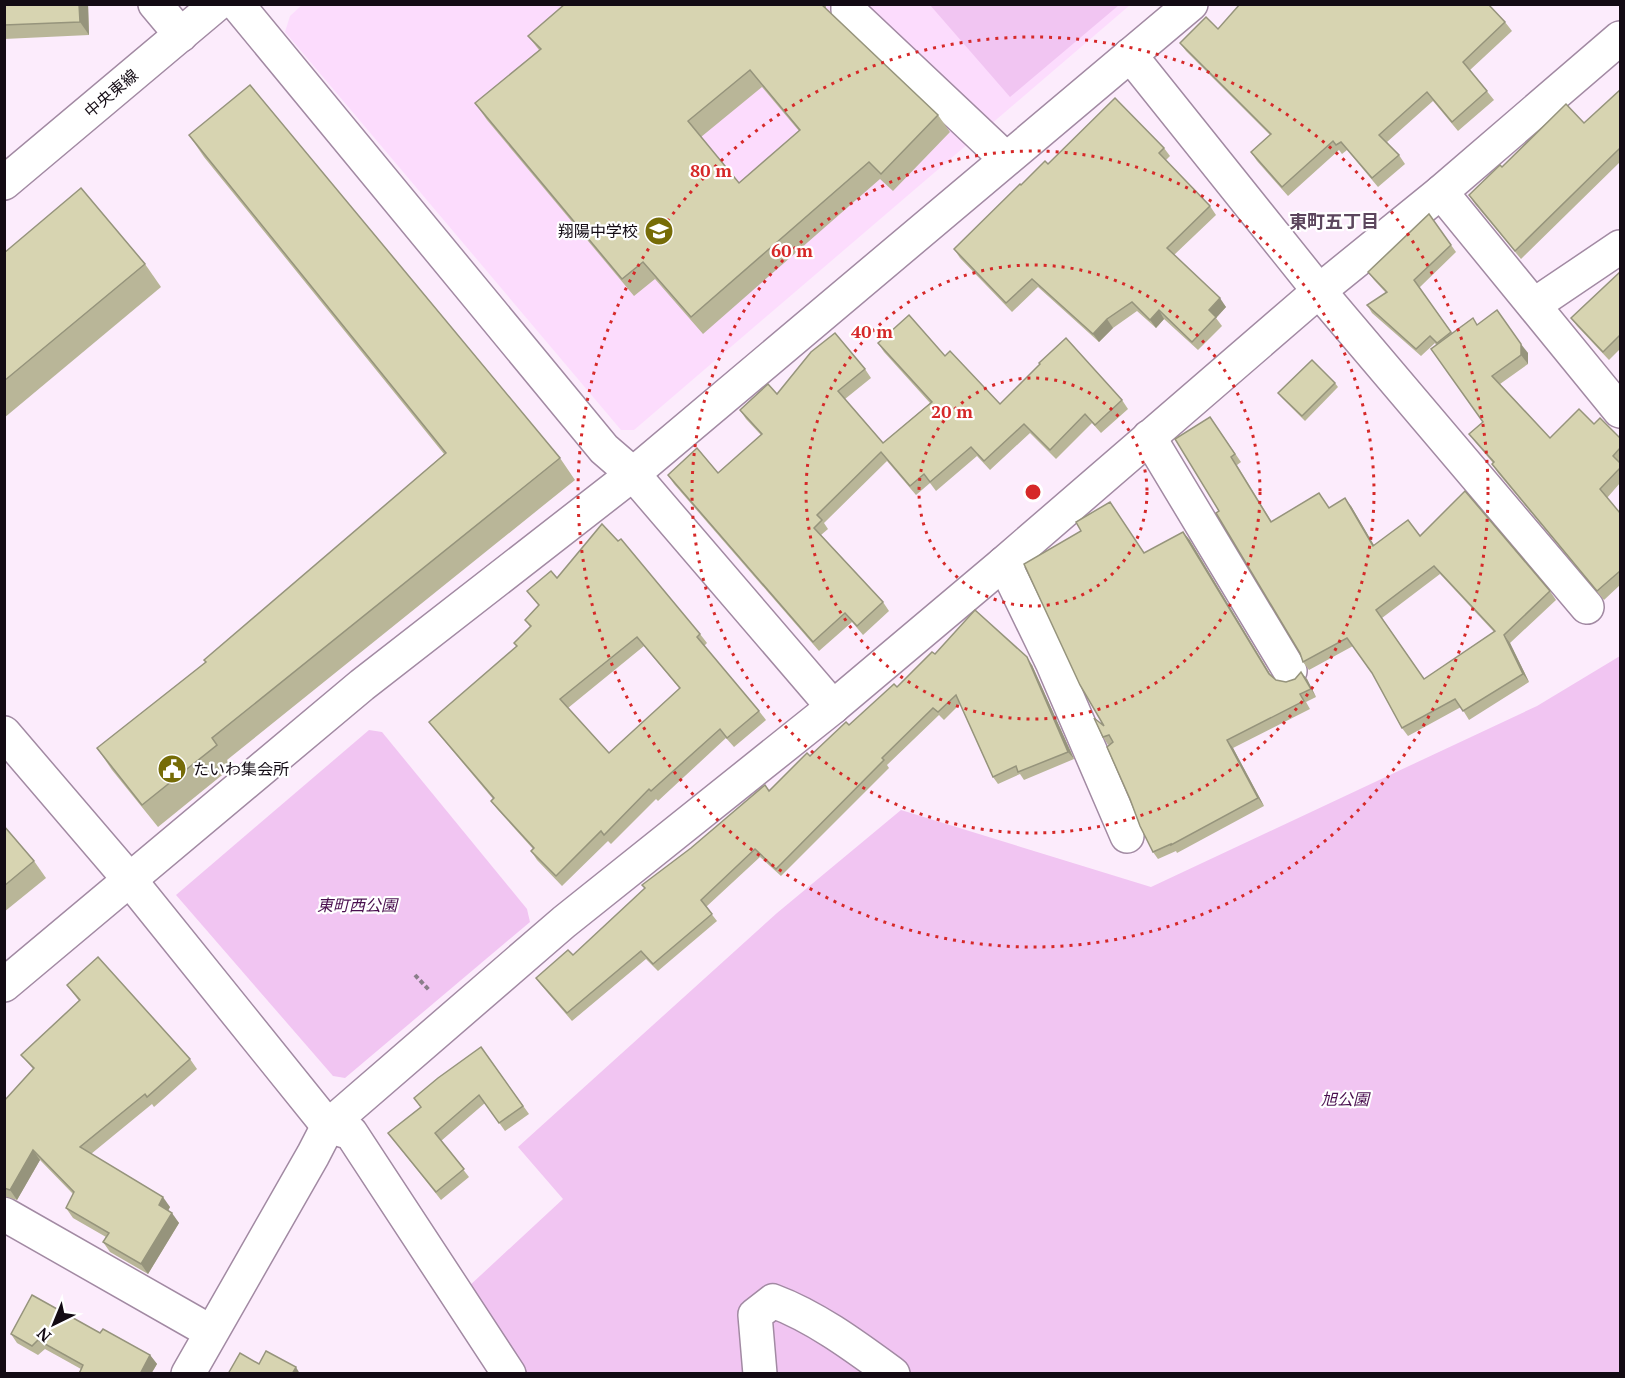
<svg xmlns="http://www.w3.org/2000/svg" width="1625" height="1378" viewBox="0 0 1625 1378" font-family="'PT Serif','Noto Sans JP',serif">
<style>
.built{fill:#fcdcfd}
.green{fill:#f1c5f2}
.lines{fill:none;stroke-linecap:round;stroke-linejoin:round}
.minor-casing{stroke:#a28aa3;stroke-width:36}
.major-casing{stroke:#a28aa3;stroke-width:36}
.path{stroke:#8a7e8a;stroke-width:4;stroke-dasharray:4.5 3;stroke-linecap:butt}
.minor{stroke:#fff;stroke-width:33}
.major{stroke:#fff;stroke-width:33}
.wall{fill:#b9b698;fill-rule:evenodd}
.shaded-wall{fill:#96947c}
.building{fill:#d7d4b1;stroke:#96947c;stroke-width:1.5;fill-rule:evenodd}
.ring{fill:none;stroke:#d62828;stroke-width:3;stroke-dasharray:3 6}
.labels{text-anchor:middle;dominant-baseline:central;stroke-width:4.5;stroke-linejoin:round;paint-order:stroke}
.street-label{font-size:16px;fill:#130b14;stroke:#fff}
.poi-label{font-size:16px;fill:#130b14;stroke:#fff;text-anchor:end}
.park-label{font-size:16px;font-style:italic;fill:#4a104f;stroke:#fff}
.neighbourhood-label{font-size:18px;font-weight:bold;fill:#5c465d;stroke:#fff}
.centre{fill:#d62828;stroke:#fff;stroke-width:3}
.ring-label{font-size:18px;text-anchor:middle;font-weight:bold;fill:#d62828;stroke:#fff;stroke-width:4.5;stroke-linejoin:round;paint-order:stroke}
</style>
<rect width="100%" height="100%" fill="#fcecfc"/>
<path class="built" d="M 303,4 L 1130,5 L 634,430 L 621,430 L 285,32 L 290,16 Z"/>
<g class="green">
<path d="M 930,5 L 1119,5 L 1010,97 Z"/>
<path d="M 1620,656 L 1620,1373 L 526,1373 L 468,1287 L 563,1199 L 518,1147 L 777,913 L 901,810 L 1151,887 L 1537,706 Z"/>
<path d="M 369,730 L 382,732 L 527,909 L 530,922 L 345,1078 L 333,1076 L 176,895 Z"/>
</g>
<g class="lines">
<g class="minor-casing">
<g id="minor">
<path d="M 155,4 L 181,35"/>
<path d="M 237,4 L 604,449 L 633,474 L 833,707"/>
<path d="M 848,4 L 848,10 L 1006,159"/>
<path d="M 1130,55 L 1319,291 L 1587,607"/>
<path d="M 1441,192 L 1620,411"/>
<path d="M 1534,305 L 1620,247"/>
<path d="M 1149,437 L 1290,671"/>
<path d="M 1004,563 L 1052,662 L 1127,836"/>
<path d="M 4,733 L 129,879 L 328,1126 L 351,1133 L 509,1374"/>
<path d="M 4,985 L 362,685 L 633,474 L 1191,4"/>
<path d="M 4,1214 L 211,1332"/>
<path d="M 188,1374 L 313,1155 L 328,1126 L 564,922 L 833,707 L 1004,563 L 1319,291 L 1441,192 L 1620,38"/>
<path d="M 760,1374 L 755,1315 L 773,1301 C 816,1317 856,1347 893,1374"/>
</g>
</g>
<g class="major-casing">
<path id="major" d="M 4,183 L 217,4"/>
</g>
<path class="path" d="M 415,975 L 429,990"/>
<use href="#minor" class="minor"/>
<use href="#major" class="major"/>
</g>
<g class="wall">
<path d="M 4,4 L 88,4 L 89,35 L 4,39 Z"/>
<path d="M 565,4 L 826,4 L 826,9 L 938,115 L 950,132 L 893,191 L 880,179 L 703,334 L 655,279 L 634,296 L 487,120 L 475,103 L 539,50 L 528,36 ZM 762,87 L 799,131 L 739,183 L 701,137 Z"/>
<path d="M 1505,22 L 1512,31 L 1470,70 L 1494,100 L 1458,131 L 1433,101 L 1387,142 L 1399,155 L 1405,164 L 1378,187 L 1347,150 L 1342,154 L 1339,150 L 1288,196 L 1257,161 L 1251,152 L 1270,135 L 1186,51 L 1180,43 L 1218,29 Z"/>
<path d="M 1620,90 L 1620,162 L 1521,259 L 1475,204 L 1469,195 L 1502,167 L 1584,123 Z"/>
<path d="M 189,135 L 560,458 L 575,480 L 227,760 L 232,767 L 158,827 L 112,770 L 97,748 L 206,662 L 444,454 L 204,157 Z"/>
<path d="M 1164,148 L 1170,156 L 1166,160 L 1210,206 L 1216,215 L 1174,255 L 1226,307 L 1216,318 L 1222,326 L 1198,350 L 1164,319 L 1156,328 L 1137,311 L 1113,328 L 1099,342 L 1038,287 L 1012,312 L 960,258 L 954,249 L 1048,164 Z"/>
<path d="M 1429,214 L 1456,252 L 1419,288 L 1452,333 L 1477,325 L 1528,353 L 1528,364 L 1500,384 L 1550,438 L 1594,424 L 1620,438 L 1620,483 L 1607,498 L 1620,513 L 1620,585 L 1604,600 L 1498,473 L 1492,464 L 1493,463 L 1476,443 L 1469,434 L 1483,422 L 1436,345 L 1435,343 L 1421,356 L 1372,313 L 1367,305 L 1386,293 L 1374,280 L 1368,272 Z"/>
<path d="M 4,253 L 145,264 L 161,287 L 4,418 Z"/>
<path d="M 1620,272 L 1620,349 L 1609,360 L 1577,326 L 1571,318 Z"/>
<path d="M 878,343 L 945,356 L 1000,404 L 1122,400 L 1128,409 L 1101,433 L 1092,423 L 1056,459 L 1030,433 L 990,470 L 977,456 L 936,491 L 930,483 L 916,495 L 887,461 L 824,523 L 828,529 L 821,535 L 883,602 L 889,611 L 863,635 L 852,622 L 819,651 L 674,484 L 668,475 L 718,473 L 761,435 L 746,419 L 740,410 L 777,394 L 865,369 L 871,378 L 845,399 L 883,443 L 930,403 L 884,352 Z"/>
<path d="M 1335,383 L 1338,387 L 1305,421 L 1282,398 L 1278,393 Z"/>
<path d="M 1210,417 L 1241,462 L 1237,465 L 1272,522 L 1329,508 L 1351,506 L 1374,545 L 1420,536 L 1550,591 L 1556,600 L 1510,643 L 1529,682 L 1469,720 L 1461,707 L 1408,736 L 1402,728 L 1372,673 L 1353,646 L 1309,670 L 1303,662 L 1300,653 L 1219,511 ZM 1440,574 L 1494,632 L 1424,679 L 1382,618 Z"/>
<path d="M 1081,531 L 1144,553 L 1189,539 L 1271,675 L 1276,680 L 1286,682 L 1307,679 L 1316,697 L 1306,702 L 1310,709 L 1233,748 L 1264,806 L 1177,853 L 1176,851 L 1158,859 L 1153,852 L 1111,744 L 1108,745 L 1103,737 L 1104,726 Z"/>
<path d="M 557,578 L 700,634 L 707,643 L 704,646 L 759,711 L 766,720 L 734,747 L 726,738 L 658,801 L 656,799 L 611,844 L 608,841 L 562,886 L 537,860 L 531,851 L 533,849 L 498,810 L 491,801 L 493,799 L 436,731 L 429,722 L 517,647 L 514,643 L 530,627 L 525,620 L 539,606 L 527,591 ZM 644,646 L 680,689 L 609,753 L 568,708 Z"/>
<path d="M 935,654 L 1032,665 L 1074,759 L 1024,780 L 1020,774 L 998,784 L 993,777 L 960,704 L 944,720 L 939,715 L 887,765 L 889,768 L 781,876 L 760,857 L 706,907 L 717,921 L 658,971 L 646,959 L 572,1021 L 541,985 L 536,978 L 573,955 L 810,756 L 897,687 Z"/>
<path d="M 4,826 L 34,861 L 46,878 L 4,912 Z"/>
<path d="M 67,985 L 190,1059 L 197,1069 L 154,1107 L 152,1104 L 91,1154 L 170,1207 L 168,1210 L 179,1223 L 148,1274 L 110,1252 L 103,1242 L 106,1237 L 73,1218 L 66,1208 L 73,1194 L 40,1160 L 17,1200 L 4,1196 L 4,1101 L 33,1069 L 21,1055 L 79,1001 Z"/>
<path d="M 481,1047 L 529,1114 L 505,1131 L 485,1103 L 441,1141 L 469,1177 L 441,1200 L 388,1133 L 421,1107 L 414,1098 Z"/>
<path d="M 100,1333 L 150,1355 L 157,1364 L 151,1374 L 78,1374 L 81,1369 L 45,1349 L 38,1355 L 17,1343 L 11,1334 Z"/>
</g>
<g class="shaded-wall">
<path d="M 79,4 L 88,4 L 89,35 L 80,22 Z"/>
<path d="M 1220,298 L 1226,307 L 1216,318 L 1209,310 Z"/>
<path d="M 1159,310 L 1164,319 L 1156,328 L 1150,320 Z"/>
<path d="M 1107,319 L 1113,328 L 1099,342 L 1093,334 Z"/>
<path d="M 1521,344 L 1528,353 L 1528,364 L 1521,355 Z"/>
<path d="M 1345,498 L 1351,506 L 1379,554 L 1373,546 Z"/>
<path d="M 1183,532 L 1189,539 L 1274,681 L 1269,674 Z"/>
<path d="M 1504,635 L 1510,643 L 1529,682 L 1523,674 Z"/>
<path d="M 1027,657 L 1032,665 L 1074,759 L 1068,752 Z"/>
<path d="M 1301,672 L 1307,679 L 1316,697 L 1311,689 Z"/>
<path d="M 1227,740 L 1233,748 L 1264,806 L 1258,798 Z"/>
<path d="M 33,1150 L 40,1160 L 17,1200 L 10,1190 Z"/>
<path d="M 163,1197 L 170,1207 L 166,1215 L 159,1205 Z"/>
<path d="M 172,1213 L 179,1223 L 148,1274 L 141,1264 Z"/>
<path d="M 150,1355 L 157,1364 L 151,1374 L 140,1374 Z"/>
<path d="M 296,1367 L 300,1374 L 292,1374 Z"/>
</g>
<g class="building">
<path d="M 4,4 L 79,4 L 80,22 L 4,25 Z"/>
<path d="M 565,4 L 821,4 L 938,115 L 881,174 L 869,162 L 691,317 L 643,262 L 622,279 L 475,103 L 541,49 L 528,36 ZM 750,70 L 800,130 L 739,183 L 688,121 Z"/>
<path d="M 1240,4 L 1488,4 L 1505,22 L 1463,62 L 1487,91 L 1452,122 L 1427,92 L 1379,135 L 1399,155 L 1372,178 L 1341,142 L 1336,145 L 1333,141 L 1282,187 L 1251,152 L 1271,134 L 1180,43 L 1206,17 L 1218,29 Z"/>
<path d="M 250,85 L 560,458 L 212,738 L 217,745 L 142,805 L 97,748 L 206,662 L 204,660 L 446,453 L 189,135 Z"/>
<path d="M 1620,90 L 1620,150 L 1619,149 L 1515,251 L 1469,195 L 1500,165 L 1502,167 L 1566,104 L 1584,123 Z"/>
<path d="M 1115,98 L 1164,148 L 1159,153 L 1210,206 L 1167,248 L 1220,298 L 1209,310 L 1216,317 L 1192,342 L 1159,310 L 1150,320 L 1132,302 L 1107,319 L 1093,334 L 1032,279 L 1006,303 L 954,249 L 1020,184 L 1021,185 L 1045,161 L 1048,164 Z"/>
<path d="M 81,188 L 145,264 L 4,381 L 4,253 Z"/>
<path d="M 1429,214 L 1451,245 L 1414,280 L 1451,332 L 1437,343 L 1430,336 L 1416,349 L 1367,305 L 1387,292 L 1368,272 Z"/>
<path d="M 1620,272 L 1620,337 L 1619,336 L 1603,352 L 1571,318 Z"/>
<path d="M 1497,310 L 1521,344 L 1521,355 L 1492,376 L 1550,438 L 1579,409 L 1594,424 L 1600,418 L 1620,438 L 1620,448 L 1613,456 L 1620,463 L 1620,468 L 1600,489 L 1620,513 L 1620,571 L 1597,591 L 1492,464 L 1494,462 L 1469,434 L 1483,422 L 1431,349 L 1473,318 L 1477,325 Z"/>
<path d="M 909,315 L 945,356 L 950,351 L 1000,404 L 1040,364 L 1039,363 L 1066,338 L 1122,400 L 1095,425 L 1085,414 L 1050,450 L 1024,424 L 984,461 L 971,447 L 930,482 L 924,474 L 910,486 L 881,452 L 817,515 L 822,520 L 814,528 L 883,602 L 857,626 L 845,613 L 813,642 L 668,475 L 697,448 L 718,473 L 762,434 L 740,410 L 768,384 L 777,394 L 811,352 L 835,333 L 865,369 L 838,391 L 883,443 L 932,402 L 878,343 Z"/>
<path d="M 1312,360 L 1335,383 L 1302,416 L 1278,393 Z"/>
<path d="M 1210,417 L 1235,454 L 1231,457 L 1271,522 L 1319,493 L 1329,508 L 1345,498 L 1373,546 L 1408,520 L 1420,536 L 1465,491 L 1550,591 L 1504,635 L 1523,674 L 1463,711 L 1455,699 L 1402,728 L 1372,673 L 1347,638 L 1303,662 L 1300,653 L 1216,513 L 1219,511 L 1175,439 ZM 1434,566 L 1495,631 L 1424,679 L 1376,610 Z"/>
<path d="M 1110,502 L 1144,553 L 1183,532 L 1269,674 L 1276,680 L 1286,682 L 1295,679 L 1301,672 L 1311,689 L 1300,694 L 1304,701 L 1227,740 L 1258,798 L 1171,845 L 1171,844 L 1153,852 L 1140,826 L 1130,799 L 1107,747 L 1113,742 L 1109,735 L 1103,737 L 1094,718 L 1104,726 L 1080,685 L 1024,564 L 1081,531 L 1076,522 Z"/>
<path d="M 602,524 L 618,541 L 621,539 L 700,634 L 697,637 L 759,711 L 727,738 L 720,729 L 651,791 L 649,789 L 604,835 L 601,831 L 556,876 L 531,851 L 534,848 L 491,801 L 494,798 L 429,722 L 517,646 L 514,643 L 531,626 L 525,620 L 539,605 L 527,591 L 551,571 L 557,578 ZM 637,637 L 680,688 L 609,753 L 560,699 Z"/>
<path d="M 975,610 L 1027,657 L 1068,752 L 1018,772 L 1016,766 L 993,777 L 956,695 L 938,712 L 933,708 L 882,758 L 884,760 L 776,869 L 755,849 L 701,900 L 712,914 L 653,964 L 641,951 L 567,1013 L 536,978 L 568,950 L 573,955 L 645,888 L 642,885 L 691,848 L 765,785 L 769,791 L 807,753 L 810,756 L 846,722 L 849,725 L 894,684 L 897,687 L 932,652 L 935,654 Z"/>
<path d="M 4,826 L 34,861 L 4,886 Z"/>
<path d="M 98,957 L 190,1059 L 147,1097 L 145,1094 L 80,1147 L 163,1197 L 159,1205 L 172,1213 L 141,1264 L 103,1242 L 109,1233 L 66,1208 L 74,1192 L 33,1150 L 10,1190 L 4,1188 L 4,1101 L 34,1068 L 21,1055 L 80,1000 L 67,985 Z"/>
<path d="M 481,1047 L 523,1106 L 499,1123 L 479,1095 L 435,1133 L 464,1169 L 436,1192 L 388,1133 L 421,1107 L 414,1098 L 438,1078 Z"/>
<path d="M 32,1295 L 100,1333 L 103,1329 L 150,1355 L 140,1374 L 79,1374 L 83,1365 L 38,1340 L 32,1346 L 11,1334 Z"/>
<path d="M 266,1351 L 296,1367 L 292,1374 L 228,1374 L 240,1353 L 259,1364 Z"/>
</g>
<g class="ring">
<circle cx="1033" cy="492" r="114"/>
<circle cx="1033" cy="492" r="227"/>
<circle cx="1033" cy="492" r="341"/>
<circle cx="1033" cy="492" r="455"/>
</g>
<defs>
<g id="school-disc" transform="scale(1.5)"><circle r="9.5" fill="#766c07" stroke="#fff"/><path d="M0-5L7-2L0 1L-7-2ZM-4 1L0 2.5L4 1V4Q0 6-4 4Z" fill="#fff"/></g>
<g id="civic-disc" transform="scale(1.5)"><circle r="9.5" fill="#766c07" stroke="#fff"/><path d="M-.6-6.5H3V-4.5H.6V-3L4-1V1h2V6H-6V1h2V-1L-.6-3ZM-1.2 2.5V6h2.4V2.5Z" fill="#fff"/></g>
</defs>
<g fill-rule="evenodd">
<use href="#school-disc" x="659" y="231"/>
<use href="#civic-disc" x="172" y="769"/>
</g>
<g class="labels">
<g class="street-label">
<text transform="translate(111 93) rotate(-40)">中央東線</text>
</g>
<g class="poi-label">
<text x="638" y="231">翔陽中学校</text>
<text x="193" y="769" text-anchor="start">たいわ集会所</text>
</g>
<g class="park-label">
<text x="357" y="905">東町西公園</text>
<text x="1345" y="1099">旭公園</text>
</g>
<g class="neighbourhood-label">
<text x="1334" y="221">東町五丁目</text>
</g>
</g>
<circle cx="1033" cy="492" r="9" class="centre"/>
<g class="ring-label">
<text x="711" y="177">80 m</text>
<text x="792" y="257">60 m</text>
<text x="872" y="338">40 m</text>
<text x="952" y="418">20 m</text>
</g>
<rect width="1625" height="1378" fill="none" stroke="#130b14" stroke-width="12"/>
<g transform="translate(54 1324) rotate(223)" stroke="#ffffff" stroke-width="4.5" paint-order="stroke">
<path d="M0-4.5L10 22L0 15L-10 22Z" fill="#130b14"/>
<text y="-9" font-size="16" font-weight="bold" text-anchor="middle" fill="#130b14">N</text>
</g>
</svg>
